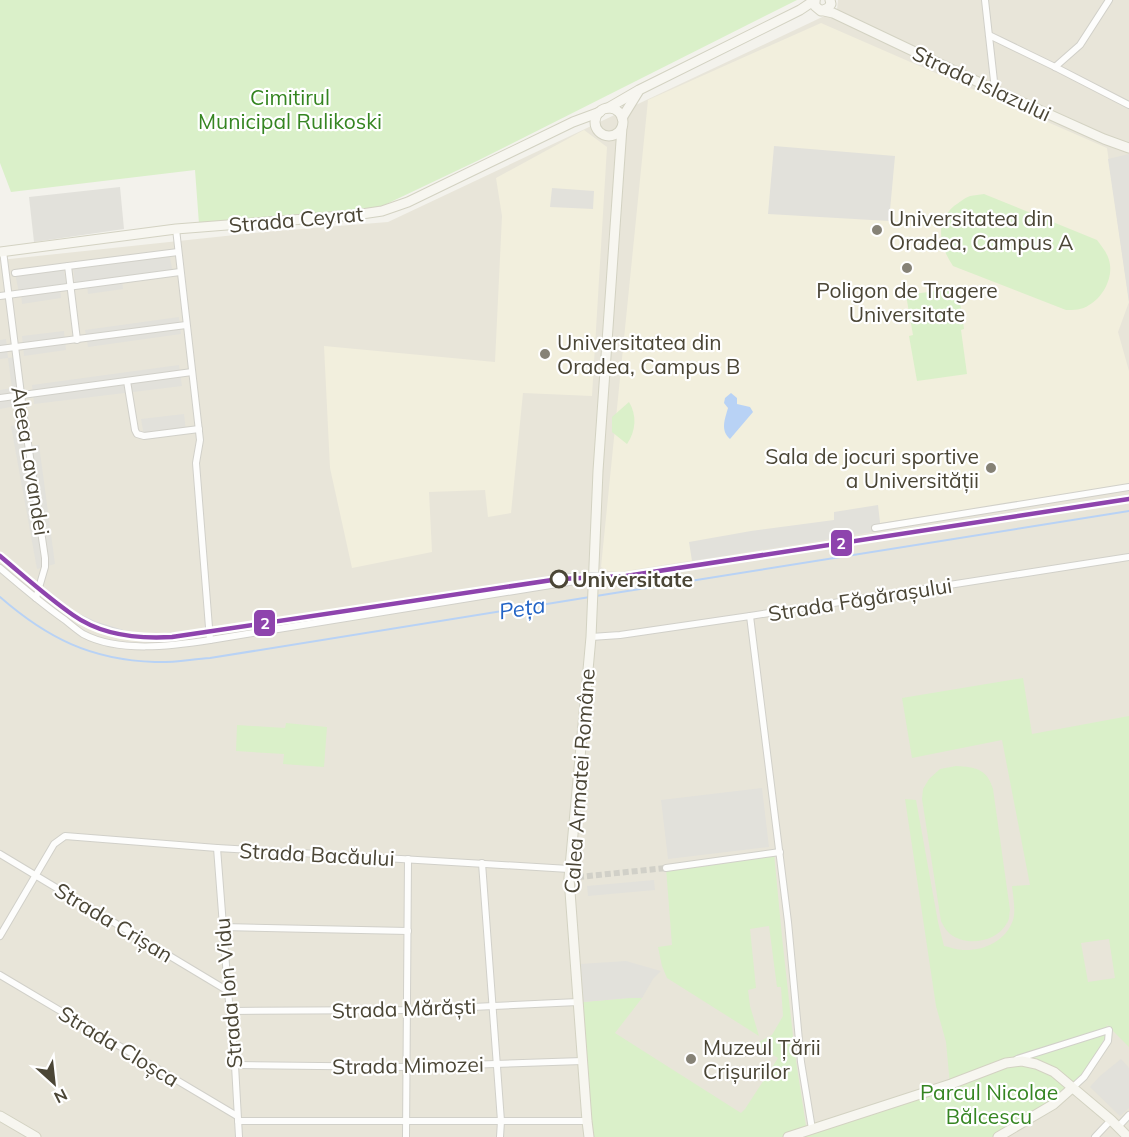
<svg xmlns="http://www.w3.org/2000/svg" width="1129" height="1137" viewBox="0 0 1129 1137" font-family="Mulish,sans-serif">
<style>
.residential{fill:#e8e5d9}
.education{fill:#f2efdd}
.green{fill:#daf0c9;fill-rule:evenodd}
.parking{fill:#e2e1db}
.water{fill:#b8d2f5}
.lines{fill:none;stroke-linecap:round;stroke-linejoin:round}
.stream{stroke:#b8d2f5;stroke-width:2}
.street-tunnel{stroke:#d1d0c8;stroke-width:6;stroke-dasharray:6 3;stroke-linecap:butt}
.street-casing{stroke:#d1d0c9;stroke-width:8}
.secondary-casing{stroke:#d3d2c2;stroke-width:11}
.street{stroke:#fdfdfc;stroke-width:6}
.secondary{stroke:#f7f6f0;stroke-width:9}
.tram{stroke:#dadad9;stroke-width:1.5}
.tram-1-casing{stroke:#fff;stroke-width:9}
.tram-1{stroke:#8e44ad;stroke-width:4.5}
.poi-dot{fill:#868276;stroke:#fff;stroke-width:2}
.stop-dot{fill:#fff;stroke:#4b4636;stroke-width:3}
.labels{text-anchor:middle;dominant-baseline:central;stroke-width:4.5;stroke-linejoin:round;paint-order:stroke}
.street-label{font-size:21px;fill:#4b4636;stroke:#fff}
.park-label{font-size:21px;fill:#358521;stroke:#fff}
.poi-label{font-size:21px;fill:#4b4636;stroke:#fff;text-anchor:start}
.stop-label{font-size:21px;font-weight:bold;fill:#4b4636;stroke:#fff;text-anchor:start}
.water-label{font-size:22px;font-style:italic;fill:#2163c5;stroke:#fff}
.line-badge{stroke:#fff;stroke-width:2}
.badge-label{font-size:16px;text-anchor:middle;font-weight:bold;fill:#fff}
</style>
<rect width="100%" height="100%" fill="#f3f2ec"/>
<path class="residential" d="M 838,0 L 1129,0 L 1129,1137 L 0,1137 L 0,260 L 264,232 L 388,222 L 837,10 Z"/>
<g class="education">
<path d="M 821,23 L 1107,148 L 1129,302 L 1118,332 L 1129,371 L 1129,485 L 880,523 L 881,531 L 619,572 L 608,571 L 601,567 L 648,100 Z"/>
<path d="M 584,130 L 607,147 L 592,396 L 523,393 L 511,513 L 488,517 L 485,490 L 429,492 L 432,552 L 352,568 L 330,468 L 324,346 L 495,362 L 502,216 L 496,178 Z"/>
</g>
<g class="green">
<path d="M 0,0 L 797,0 L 477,161 L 376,209 L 199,224 L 195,170 L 11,192 L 0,163 Z"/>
<path d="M 984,194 L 1097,240 C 1103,248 1109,255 1110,265 C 1112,280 1102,298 1089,305 C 1082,310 1074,310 1066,310 L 953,266 C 940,247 934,223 954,206 C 959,203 964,198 970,196 C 974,195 980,195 984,194 Z"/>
<path d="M 958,288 L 964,329 L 961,330 L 967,374 L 917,381 L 909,336 L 913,335 L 906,295 Z"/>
<path d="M 629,402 C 637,415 636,431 627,444 L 612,432 L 612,417 Z"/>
<path d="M 1023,678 L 1032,734 L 1129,716 L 1129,1047 L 1106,1024 L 1109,1030 L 1084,1077 L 1072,1088 L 998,1137 L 593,1137 L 583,1002 L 629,998 L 642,998 L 615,1033 L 741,1113 L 745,1109 L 778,1058 L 755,1044 L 772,1035 L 783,1016 L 781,987 L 777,987 L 769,926 L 750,929 L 756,988 L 748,990 L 750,1006 L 759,1036 L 667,978 L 662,966 L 658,947 L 672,945 L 666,868 L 774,853 L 782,937 L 795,1054 L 806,1126 L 812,1129 L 950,1085 L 946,1042 L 936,1006 L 905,799 L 916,800 L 938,922 L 944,946 C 950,947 957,950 963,950 C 984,951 1006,941 1013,920 C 1016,911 1013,896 1012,886 L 1030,885 L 1002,740 L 912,758 L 902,698 ZM 1109,939 L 1115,978 L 1088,982 L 1081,943 Z"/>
<path d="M 286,723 L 327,727 L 324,767 L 283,764 L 284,754 L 236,751 L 237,725 L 285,728 Z"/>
<path d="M 956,766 C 976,767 987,769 993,789 L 1010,910 C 1009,914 1010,919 1007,923 C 996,943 965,947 949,933 C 945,929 943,925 941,921 L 922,799 L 923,789 L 929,779 L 940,769 Z"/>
</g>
<g class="parking">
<path d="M 774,146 L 895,156 L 889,221 L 768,214 Z"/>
<path d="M 1129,154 L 1129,302 L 1108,159 Z"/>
<path d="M 120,187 L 124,229 L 34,242 L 29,197 Z"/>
<path d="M 552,188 L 594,191 L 593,209 L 550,207 Z"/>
<path d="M 169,253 L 173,273 L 122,280 L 123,289 L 88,294 L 87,285 L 75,286 L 73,266 Z"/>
<path d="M 63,267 L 67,287 L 60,288 L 61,298 L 22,304 L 21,293 L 19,293 L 15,273 Z"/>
<path d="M 179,317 L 181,334 L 88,347 L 85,330 Z"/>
<path d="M 64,331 L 66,350 L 24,356 L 22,336 Z"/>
<path d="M 6,339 L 8,358 L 16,357 L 21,395 L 13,396 L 15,406 L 0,409 L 0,390 L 12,388 L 8,358 L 0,359 L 0,340 Z"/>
<path d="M 179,365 L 182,386 L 34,404 L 32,385 Z"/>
<path d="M 184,414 L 186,431 L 144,436 L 141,419 Z"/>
<path d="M 25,424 L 28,446 L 39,445 L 55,564 L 37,569 L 11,426 Z"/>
<path d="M 878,505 L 881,531 L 692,561 L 689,542 L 751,531 L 834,520 L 834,512 Z"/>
<path d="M 762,788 L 769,847 L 668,859 L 661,800 Z"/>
<path d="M 654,880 L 655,890 L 588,896 L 587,886 Z"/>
<path d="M 626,961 L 661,971 L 653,979 L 642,998 L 629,998 L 583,1002 L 580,964 Z"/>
<path d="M 1121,1059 L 1129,1068 L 1129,1108 L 1120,1116 L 1090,1087 L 1100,1076 Z"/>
</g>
<path class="water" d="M 731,393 L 737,398 L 737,404 L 750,407 L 753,412 L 730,439 C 720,430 725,419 728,408 L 724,403 L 725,398 Z"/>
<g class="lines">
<g class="stream">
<path d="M 596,596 L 1129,511"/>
<path d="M 0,597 C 47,638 91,660 155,662 C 173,663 192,659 210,658 L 590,597"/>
</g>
<path class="street-tunnel" d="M 569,878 L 666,868"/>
<g class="street-casing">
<g id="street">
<path d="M 985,0 L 995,90"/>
<path d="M 989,35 L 1055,67 L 1129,105"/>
<path d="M 1055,67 L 1080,45 L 1109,0"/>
<path d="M 176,229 L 200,440 L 196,463 L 210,640"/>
<path d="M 3,251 L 23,410 L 45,558 L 45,567 L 36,598"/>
<path d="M 15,273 L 68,266"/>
<path d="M 0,296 L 180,272"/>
<path d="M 77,340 L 68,266 L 178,252"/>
<path d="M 0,349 L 186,325"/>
<path d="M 127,381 L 135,430 L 137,434 L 144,436 L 199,429"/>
<path d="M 0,398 L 192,372"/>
<path d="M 875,528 L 1129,487"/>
<path d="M 0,568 C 21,586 42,604 65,620 C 71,625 77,630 83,634 C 119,653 172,646 210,640 L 594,578"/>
<path d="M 750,616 L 788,922 L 801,1062 L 812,1129"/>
<path d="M 591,637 L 620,635 L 750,616 L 1129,557"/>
<path d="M 217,848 L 228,991 L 235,1065 L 239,1137"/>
<path d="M 0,854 L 228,991"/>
<path d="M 482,863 L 501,1121 L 500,1137"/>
<path d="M 666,868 L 780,852"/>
<path d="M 223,927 L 408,931"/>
<path d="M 0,936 L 54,844 L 65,836 L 217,848 L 569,869"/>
<path d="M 0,975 L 237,1116"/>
<path d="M 230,1011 L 408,1010 L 578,1002"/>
<path d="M 1017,1059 L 1109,1030 L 1108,1041 L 1084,1077 L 1072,1088"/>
<path d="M 235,1065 L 406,1067 L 582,1061"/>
<path d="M 238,1121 L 587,1121"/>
<path d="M 1118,1127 L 1129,1115"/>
<path d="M 406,1137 L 408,859"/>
<path d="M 1095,1137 L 1111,1120"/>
</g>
</g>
<g class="secondary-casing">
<g id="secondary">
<path d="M 815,0 L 815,6 L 821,11 L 828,8 L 831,4 L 830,0"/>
<path d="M 824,11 L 833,13 L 995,90 L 1104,139 L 1129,148"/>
<path d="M 608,108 L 639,90 L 800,10 L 815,0"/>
<circle cx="609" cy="122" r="14"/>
<path d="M 622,118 L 638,92"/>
<path d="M 0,252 L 176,229 L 355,215 L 382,211 L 408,202 L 573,122 L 600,112"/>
<path d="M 0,1116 L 36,1137"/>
<path d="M 589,1137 L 587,1121 L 569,878 L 591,637 L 598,471 L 622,127"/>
<path d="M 788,1137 L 951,1084 L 1006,1063 L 1022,1061 L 1036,1064 L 1054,1072 L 1111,1120 L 1128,1137"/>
<path d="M 998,1137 L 1054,1104 L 1072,1088"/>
</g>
</g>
<use href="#street" class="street"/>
<use href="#secondary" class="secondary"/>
<path class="tram" d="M 0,553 L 64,604 L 76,613 L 95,622 L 124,631 L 147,635 L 175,633 L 209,629 L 559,575 L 580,573 L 622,573 L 1129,495"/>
<g class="tram-1-casing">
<path id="tram-1" d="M 0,556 C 24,576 47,597 73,615 C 101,635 139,639 172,637 L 559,579 L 626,576 L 1129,499"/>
</g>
<use href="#tram-1" class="tram-1"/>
</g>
<g class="poi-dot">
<circle cx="877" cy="230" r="6"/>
<circle cx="907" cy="268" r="6"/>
<circle cx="545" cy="354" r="6"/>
<circle cx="991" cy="468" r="6"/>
<circle cx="691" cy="1059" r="6"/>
</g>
<circle class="stop-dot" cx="559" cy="579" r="8"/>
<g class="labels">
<g class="street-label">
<text transform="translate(982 83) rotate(25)">Strada Islazului</text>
<text transform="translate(296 219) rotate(-5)">Strada Ceyrat</text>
<text transform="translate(31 461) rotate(81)">Aleea Lavandei</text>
<text transform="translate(860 599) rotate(-9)">Strada Făgărașului</text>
<text transform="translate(579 781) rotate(-86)">Calea Armatei Române</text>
<text transform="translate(317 854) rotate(3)">Strada Bacăului</text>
<text transform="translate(114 922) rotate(31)">Strada Crișan</text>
<text transform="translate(228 993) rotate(-95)">Strada Ion Vidu</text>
<text transform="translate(404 1008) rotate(-2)">Strada Mărăști</text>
<text transform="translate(119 1046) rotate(31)">Strada Cloșca</text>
<text transform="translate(408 1065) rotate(-1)">Strada Mimozei</text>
</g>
<g class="park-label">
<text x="290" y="97">Cimitirul<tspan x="290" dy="24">Municipal Rulikoski</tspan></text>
<text x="989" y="1092">Parcul Nicolae<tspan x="989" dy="24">Bălcescu</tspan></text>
</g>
<g class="poi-label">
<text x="889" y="218">Universitatea din<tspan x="889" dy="24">Oradea, Campus A</tspan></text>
<text x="907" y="290" text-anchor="middle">Poligon de Tragere<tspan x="907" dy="24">Universitate</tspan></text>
<text x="557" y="342">Universitatea din<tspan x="557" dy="24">Oradea, Campus B</tspan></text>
<text x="979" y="456" text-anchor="end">Sala de jocuri sportive<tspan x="979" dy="24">a Universității</tspan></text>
<text x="703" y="1047">Muzeul Țării<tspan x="703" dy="24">Crișurilor</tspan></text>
</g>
<g class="stop-label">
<text x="572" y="579">Universitate</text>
</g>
<g class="water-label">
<text transform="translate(522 608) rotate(-9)">Peța</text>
</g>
</g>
<g class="line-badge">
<rect x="830" y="529" width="23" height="28" rx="6" fill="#8e44ad"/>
<rect x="253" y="609" width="23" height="28" rx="6" fill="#8e44ad"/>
</g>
<g class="badge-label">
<text x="841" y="549">2</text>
<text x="265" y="629">2</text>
</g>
<g transform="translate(54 1083) rotate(153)" stroke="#ffffff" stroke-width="4.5" paint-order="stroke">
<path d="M0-4.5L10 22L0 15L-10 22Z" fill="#4b4636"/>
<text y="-9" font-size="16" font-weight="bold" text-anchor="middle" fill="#4b4636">N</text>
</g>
</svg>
